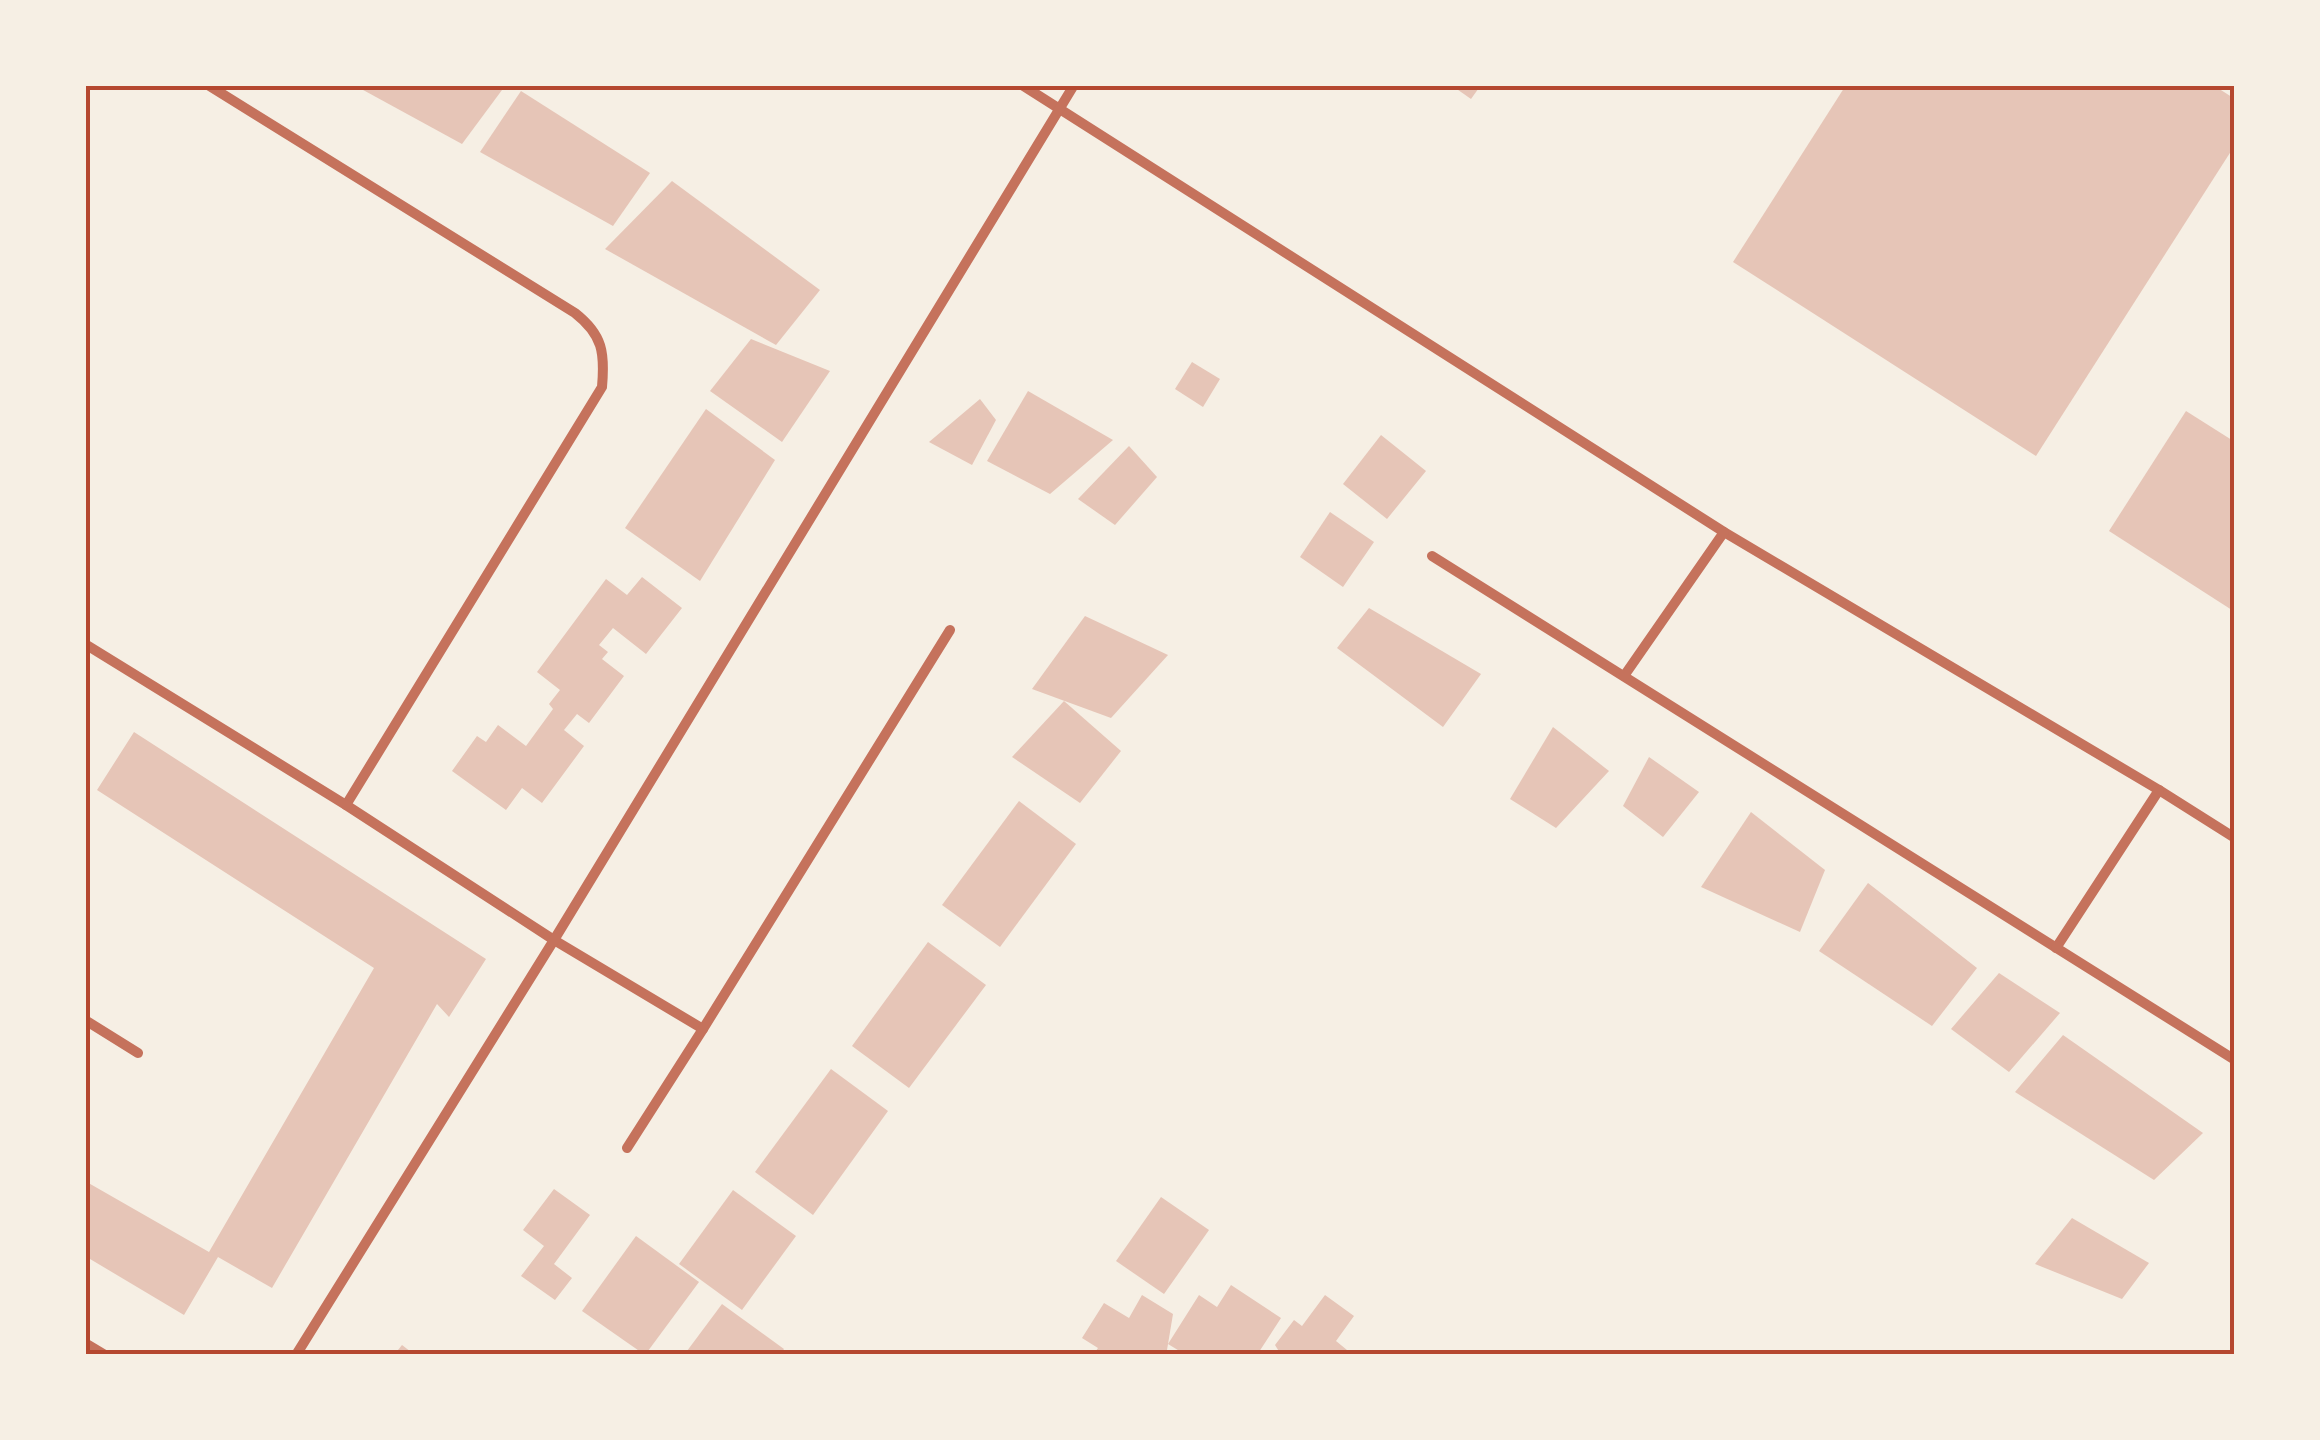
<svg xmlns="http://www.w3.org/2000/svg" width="2320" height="1440" viewBox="0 0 2320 1440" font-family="'PT Sans',sans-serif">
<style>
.building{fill:#e6c5b7}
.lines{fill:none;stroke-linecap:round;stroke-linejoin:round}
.minor{stroke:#c5725c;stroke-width:10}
.neatline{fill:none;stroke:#b5482f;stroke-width:4}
</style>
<rect width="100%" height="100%" fill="#f6efe4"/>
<g class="building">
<path d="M 354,85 L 495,85 L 502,90 L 462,144 Z"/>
<path d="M 1451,85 L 1481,85 L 1471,99 Z"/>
<path d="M 1846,85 L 2213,85 L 2235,99 L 2235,145 L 2036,456 L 1733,262 Z"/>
<path d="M 521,91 L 650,173 L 613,226 L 480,152 Z"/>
<path d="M 672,181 L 820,290 L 776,345 L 605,249 Z"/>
<path d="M 751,339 L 830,371 L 782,442 L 710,391 Z"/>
<path d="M 1192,362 L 1220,379 L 1203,407 L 1175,389 Z"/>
<path d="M 1028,391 L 1113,440 L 1050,494 L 987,461 Z"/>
<path d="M 980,399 L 996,420 L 972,465 L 929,442 Z"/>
<path d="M 706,409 L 775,460 L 700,581 L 625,528 Z"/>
<path d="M 2186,411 L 2235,442 L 2235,612 L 2109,531 Z"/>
<path d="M 1381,435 L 1426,471 L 1387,519 L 1343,484 Z"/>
<path d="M 1129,446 L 1157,477 L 1115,525 L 1078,499 Z"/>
<path d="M 1330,512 L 1374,542 L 1343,587 L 1300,557 Z"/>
<path d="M 642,577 L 682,608 L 646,654 L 613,628 L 599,645 L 608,652 L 602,659 L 624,676 L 589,723 L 577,714 L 564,730 L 584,746 L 542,803 L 522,788 L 506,810 L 452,771 L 477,736 L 486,742 L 498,725 L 526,746 L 553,709 L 549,704 L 560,690 L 537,672 L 606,579 L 627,595 Z"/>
<path d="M 1369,608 L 1481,674 L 1443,727 L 1337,648 Z"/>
<path d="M 1085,616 L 1168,655 L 1111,718 L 1032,689 Z"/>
<path d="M 1064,701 L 1121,751 L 1080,803 L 1012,757 Z"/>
<path d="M 1553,727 L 1609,771 L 1556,828 L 1510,799 Z"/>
<path d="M 134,732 L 486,959 L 449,1017 L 437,1004 L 272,1288 L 218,1257 L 184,1315 L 85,1256 L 85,1181 L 209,1252 L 374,968 L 97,790 Z"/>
<path d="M 1649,757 L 1699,792 L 1663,837 L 1623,806 Z"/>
<path d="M 1019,801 L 1076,844 L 1000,947 L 942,905 Z"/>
<path d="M 1751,812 L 1825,870 L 1800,932 L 1701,887 Z"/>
<path d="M 1868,883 L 1977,968 L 1932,1026 L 1819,951 Z"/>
<path d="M 928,942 L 986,985 L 909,1088 L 852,1046 Z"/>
<path d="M 1999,973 L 2060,1013 L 2009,1072 L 1951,1029 Z"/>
<path d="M 2063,1035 L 2203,1133 L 2154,1180 L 2015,1092 Z"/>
<path d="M 831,1069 L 888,1111 L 813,1215 L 755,1172 Z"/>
<path d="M 554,1189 L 590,1215 L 554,1264 L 572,1278 L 555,1300 L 521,1276 L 544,1246 L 523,1230 Z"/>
<path d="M 733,1190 L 796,1236 L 742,1310 L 679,1264 Z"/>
<path d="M 1161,1197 L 1209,1230 L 1164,1294 L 1116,1261 Z"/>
<path d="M 2072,1218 L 2149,1263 L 2122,1299 L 2035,1264 Z"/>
<path d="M 636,1236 L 699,1282 L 645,1355 L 582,1311 Z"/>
<path d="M 1231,1285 L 1281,1318 L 1257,1355 L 1186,1355 L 1168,1344 L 1199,1295 L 1217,1307 Z"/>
<path d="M 1142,1295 L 1173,1314 L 1167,1350 L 1163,1355 L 1093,1355 L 1098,1348 L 1082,1338 L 1104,1303 L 1129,1318 Z"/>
<path d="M 1325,1295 L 1354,1316 L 1336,1341 L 1347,1350 L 1343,1355 L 1278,1355 L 1280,1353 L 1275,1345 L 1294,1320 L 1302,1326 Z"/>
<path d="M 722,1304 L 784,1349 L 780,1355 L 684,1355 Z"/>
<path d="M 402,1345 L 415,1355 L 394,1355 Z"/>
</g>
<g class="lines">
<g class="minor">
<path d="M 208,85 L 575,313 C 603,335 605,353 602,387 L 346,805"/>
<path d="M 1022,85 L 1724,532 L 2159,790 L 2235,838"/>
<path d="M 1432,556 L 2235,1060"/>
<path d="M 85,644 L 346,805 L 554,940 L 703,1029"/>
<path d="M 1624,676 L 1724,532"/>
<path d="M 2056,948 L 2159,790"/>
<path d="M 85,1020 L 138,1053"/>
<path d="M 627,1148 L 703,1029 L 950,630"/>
<path d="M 85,1343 L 105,1355"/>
<path d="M 296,1355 L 554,940 L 1074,85"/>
</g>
</g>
<rect width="2320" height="1440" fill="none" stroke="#f6efe4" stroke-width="175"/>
<rect x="88" y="88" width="2144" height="1264" class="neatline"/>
</svg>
